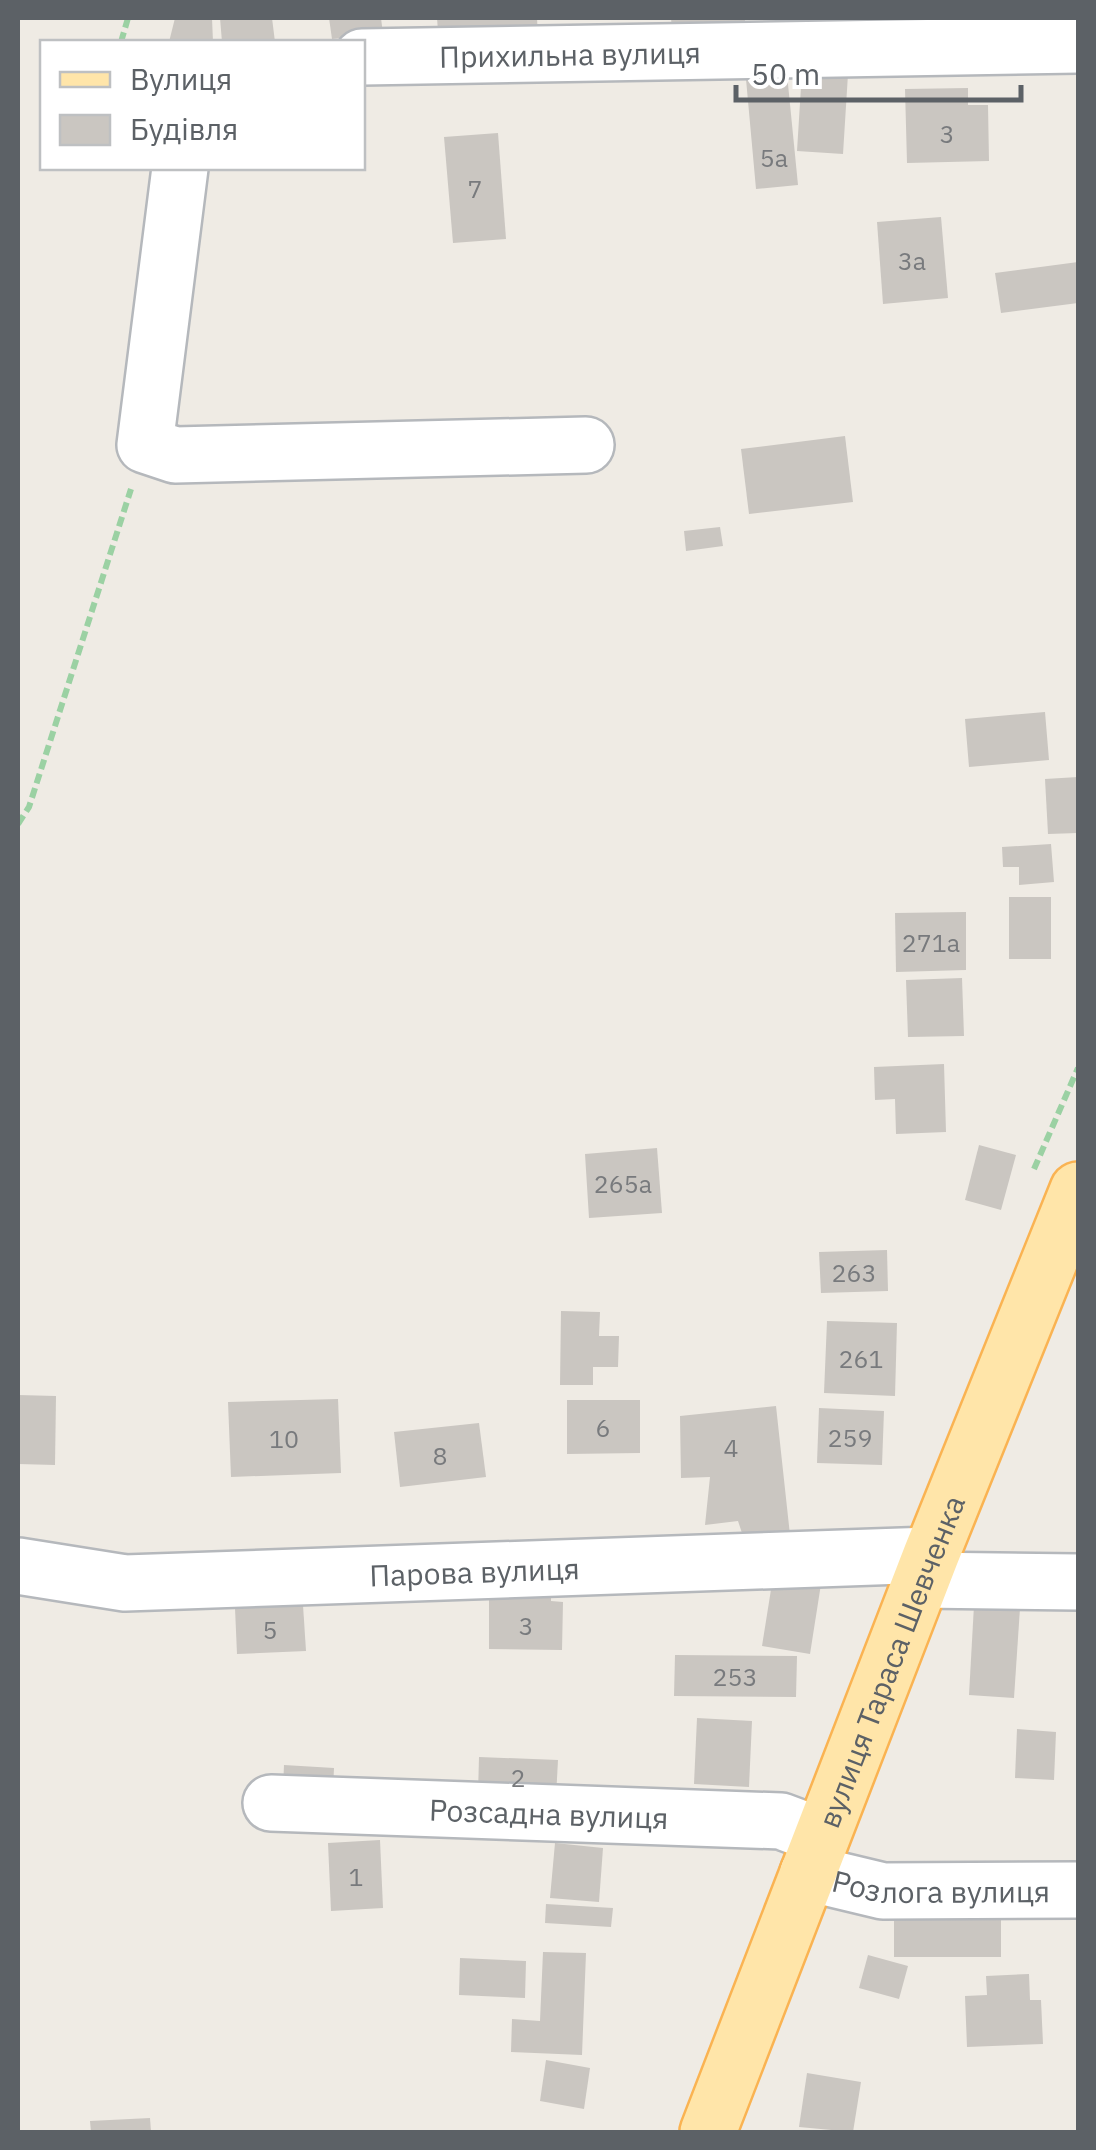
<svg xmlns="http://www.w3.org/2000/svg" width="1096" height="2150" viewBox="0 0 1096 2150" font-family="'IBM Plex Sans',sans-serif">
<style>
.building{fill:#cac6c1}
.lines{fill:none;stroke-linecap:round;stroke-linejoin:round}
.minor-casing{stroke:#b5b8bc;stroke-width:60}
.major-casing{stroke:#fab352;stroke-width:60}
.path{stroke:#9bd1a3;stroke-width:6;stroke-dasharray:10 5;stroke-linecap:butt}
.minor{stroke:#fff;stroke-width:55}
.major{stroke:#ffe5a9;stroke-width:55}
.labels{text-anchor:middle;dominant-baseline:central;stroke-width:8;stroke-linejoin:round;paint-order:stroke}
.number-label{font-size:25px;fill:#787a7d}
.street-label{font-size:30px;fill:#5c6166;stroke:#fff}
</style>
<rect width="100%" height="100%" fill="#efebe4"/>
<g class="building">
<path d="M 175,18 L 212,18 L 213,42 L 169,42 Z"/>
<path d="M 220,18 L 272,18 L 275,42 L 222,42 Z"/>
<path d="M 329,18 L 381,18 L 383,34 L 332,39 Z"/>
<path d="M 437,18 L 537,18 L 538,37 L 439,44 Z"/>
<path d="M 671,18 L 745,18 L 745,25 L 672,30 Z"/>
<path d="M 786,64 L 798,185 L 756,189 L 745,68 Z"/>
<path d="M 802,71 L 848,74 L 843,154 L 797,151 Z"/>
<path d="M 968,88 L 968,105 L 988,105 L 989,161 L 907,163 L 905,89 Z"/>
<path d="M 498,133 L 506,239 L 453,243 L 444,137 Z"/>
<path d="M 941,217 L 948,298 L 883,304 L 877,222 Z"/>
<path d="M 1078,262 L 1078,303 L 1001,313 L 995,273 Z"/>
<path d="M 845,436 L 853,502 L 749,514 L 741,449 Z"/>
<path d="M 720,527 L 723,546 L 686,551 L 684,531 Z"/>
<path d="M 1045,712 L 1049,760 L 969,767 L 965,719 Z"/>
<path d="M 1078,777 L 1078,833 L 1048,834 L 1045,779 Z"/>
<path d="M 1051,844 L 1054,882 L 1019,885 L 1019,867 L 1003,867 L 1002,847 Z"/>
<rect x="1009" y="897" width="42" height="62"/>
<path d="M 966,912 L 966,970 L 896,972 L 895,913 Z"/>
<path d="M 962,978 L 964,1036 L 908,1037 L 906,980 Z"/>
<path d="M 944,1064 L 946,1132 L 896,1134 L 895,1099 L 875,1100 L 874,1067 Z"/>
<path d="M 979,1145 L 1016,1155 L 1001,1210 L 965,1200 Z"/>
<path d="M 657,1148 L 662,1213 L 589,1218 L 585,1154 Z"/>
<path d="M 887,1250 L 888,1291 L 821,1293 L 819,1252 Z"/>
<path d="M 561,1311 L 600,1312 L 599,1336 L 619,1336 L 618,1367 L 593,1367 L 593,1385 L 560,1385 Z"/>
<path d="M 827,1321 L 897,1323 L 895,1396 L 824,1393 Z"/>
<path d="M 18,1395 L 56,1396 L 55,1465 L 18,1464 Z"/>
<path d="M 338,1399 L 341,1473 L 231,1477 L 228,1402 Z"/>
<path d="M 567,1400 L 640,1400 L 640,1453 L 567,1454 Z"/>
<path d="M 776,1406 L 790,1535 L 745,1542 L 738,1521 L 705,1525 L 710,1477 L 681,1478 L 680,1416 Z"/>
<path d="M 819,1408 L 884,1411 L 882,1465 L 817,1463 Z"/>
<path d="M 479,1423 L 486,1477 L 400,1487 L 394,1432 Z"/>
<path d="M 773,1577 L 821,1584 L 810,1654 L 762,1646 Z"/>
<path d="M 489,1587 L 551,1588 L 551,1601 L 563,1602 L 562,1650 L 489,1649 Z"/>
<path d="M 303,1605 L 306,1651 L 237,1654 L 235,1608 Z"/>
<path d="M 974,1605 L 1020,1608 L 1014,1698 L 969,1695 Z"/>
<path d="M 675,1655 L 797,1656 L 796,1697 L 674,1696 Z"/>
<path d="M 697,1718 L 752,1721 L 749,1787 L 694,1784 Z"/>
<path d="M 1017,1729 L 1056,1732 L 1054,1780 L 1015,1778 Z"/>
<path d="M 479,1757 L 558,1760 L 556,1797 L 478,1794 Z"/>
<path d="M 284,1765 L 334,1768 L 333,1791 L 283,1789 Z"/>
<path d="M 380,1840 L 383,1908 L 331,1911 L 328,1843 Z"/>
<path d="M 555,1843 L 603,1848 L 599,1902 L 550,1898 Z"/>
<path d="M 546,1904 L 613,1908 L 611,1927 L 545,1923 Z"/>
<path d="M 894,1904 L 940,1905 L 941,1920 L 1001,1920 L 1001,1957 L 894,1957 Z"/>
<path d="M 543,1952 L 586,1953 L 582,2055 L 511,2052 L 512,2019 L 540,2021 Z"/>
<path d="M 868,1955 L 908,1966 L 899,1999 L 859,1988 Z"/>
<path d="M 460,1958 L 526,1961 L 525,1998 L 459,1995 Z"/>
<path d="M 1029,1974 L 1030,2000 L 1041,2000 L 1043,2044 L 967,2047 L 965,1996 L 987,1995 L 986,1976 Z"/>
<path d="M 546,2060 L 590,2068 L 584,2109 L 540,2101 Z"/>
<path d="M 807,2073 L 861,2082 L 853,2132 L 799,2127 Z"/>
<path d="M 150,2118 L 151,2132 L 91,2132 L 90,2121 Z"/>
</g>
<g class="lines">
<g class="minor-casing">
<g id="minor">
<path id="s1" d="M 362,57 L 1078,45"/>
<path d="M 180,168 L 145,445 L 175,455 L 586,445"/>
<path id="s2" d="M 18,1566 L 125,1583 L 931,1555"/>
<path d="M 921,1580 L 1078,1582"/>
<path id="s3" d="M 271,1803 L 781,1821 L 821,1836"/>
<path id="s4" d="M 808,1873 L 883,1891 L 1078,1890"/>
</g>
</g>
<g class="major-casing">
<g id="major">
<path id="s5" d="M 708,2132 L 931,1555 L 1078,1190"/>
</g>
</g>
<g class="path">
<path d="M 121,42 L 128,18"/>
<path d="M 18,824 L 29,807 L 131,489"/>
<path d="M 1034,1169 L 1078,1068"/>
</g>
<use href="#minor" class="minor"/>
<use href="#major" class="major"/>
</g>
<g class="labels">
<g class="number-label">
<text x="947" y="133">3</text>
<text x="774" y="157">5а</text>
<text x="475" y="188">7</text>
<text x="912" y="260">3а</text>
<text x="931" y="942">271а</text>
<text x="623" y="1183">265а</text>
<text x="854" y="1272">263</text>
<text x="861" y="1358">261</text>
<text x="603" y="1427">6</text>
<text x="850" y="1437">259</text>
<text x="284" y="1438">10</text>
<text x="731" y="1447">4</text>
<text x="440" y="1455">8</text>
<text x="526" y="1625">3</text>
<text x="270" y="1629">5</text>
<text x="735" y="1676">253</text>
<text x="518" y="1777">2</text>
<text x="356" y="1876">1</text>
</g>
<g class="street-label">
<text stroke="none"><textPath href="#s1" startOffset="208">Прихильна вулиця</textPath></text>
<text stroke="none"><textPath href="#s2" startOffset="458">Парова вулиця</textPath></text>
<text stroke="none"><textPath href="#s5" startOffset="505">вулиця Тараса Шевченка</textPath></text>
<text stroke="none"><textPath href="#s3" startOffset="278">Розсадна вулиця</textPath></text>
<text stroke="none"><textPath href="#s4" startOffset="135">Розлога вулиця</textPath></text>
</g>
</g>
<rect width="1096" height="2150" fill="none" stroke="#5c6166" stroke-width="40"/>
<rect x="40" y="40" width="325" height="130" fill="#ffffff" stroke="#bec0c2" stroke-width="2.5"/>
<rect x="60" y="72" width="50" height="15" fill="#ffe5a9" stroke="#bec0c2" stroke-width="2.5"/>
<text x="130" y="90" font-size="30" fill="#5c6166">Вулиця</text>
<rect x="60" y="115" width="50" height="30" fill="#cac6c1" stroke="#bec0c2" stroke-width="2.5"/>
<text x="130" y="140" font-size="30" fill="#5c6166">Будівля</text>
<path d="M736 85v15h285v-15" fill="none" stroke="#5c6166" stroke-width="5"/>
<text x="751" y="85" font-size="30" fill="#5c6166" stroke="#ffffff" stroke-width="8" paint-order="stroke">50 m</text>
</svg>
